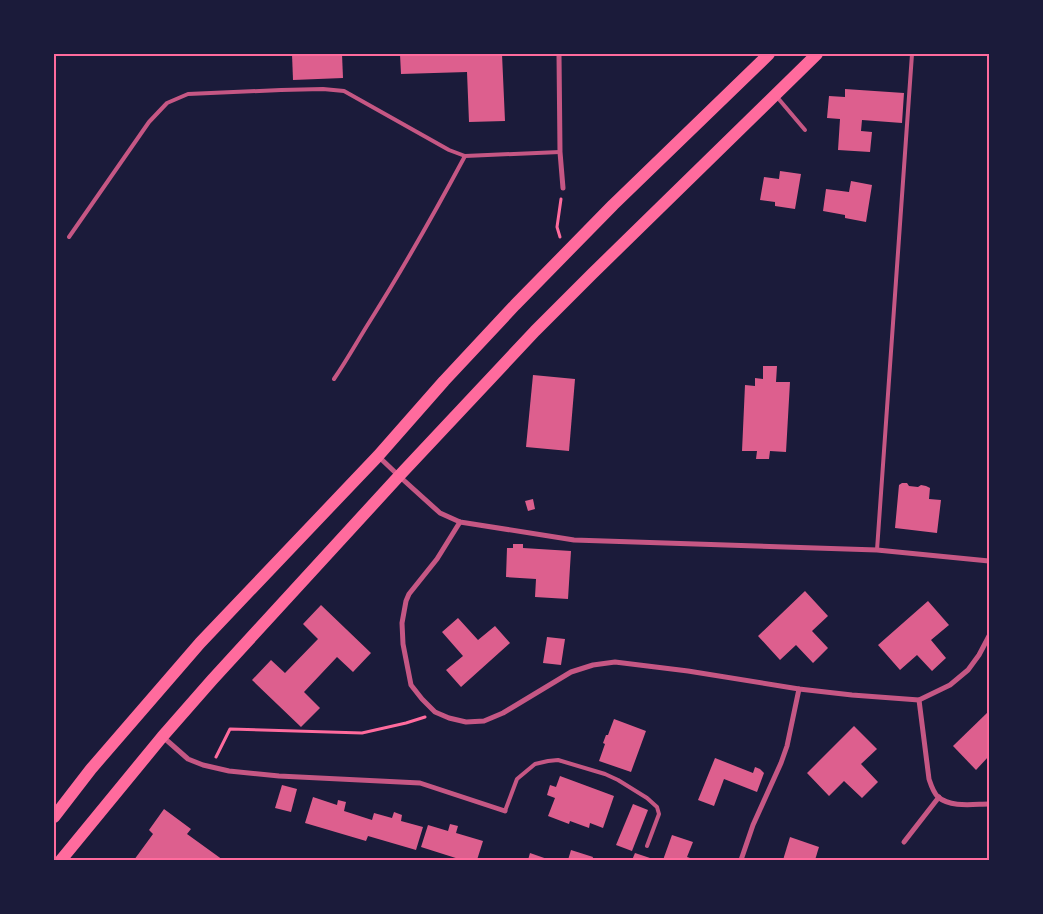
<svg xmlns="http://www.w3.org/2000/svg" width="1043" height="914" viewBox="0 0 1043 914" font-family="Helvetica,sans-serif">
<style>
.building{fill:#dd5f8e}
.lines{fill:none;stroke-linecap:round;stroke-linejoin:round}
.path{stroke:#ff6b9d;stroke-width:3}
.service{stroke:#c65784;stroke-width:4}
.minor{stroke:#c65784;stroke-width:5}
.primary{stroke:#ff6b9d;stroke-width:12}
.neatline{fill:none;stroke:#ff6b9d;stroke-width:2}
</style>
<rect width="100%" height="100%" fill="#1b1b3a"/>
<g class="building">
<path d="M 292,54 L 342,54 L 343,78 L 293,80 Z"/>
<path d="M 400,54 L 502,54 L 505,121 L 469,122 L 467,72 L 401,74 Z"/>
<path d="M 845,89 L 904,93 L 902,123 L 862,120 L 861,131 L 872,132 L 870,152 L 838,150 L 840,119 L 827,118 L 829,96 L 845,97 Z"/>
<path d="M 780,171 L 801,174 L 795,209 L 775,206 L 775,202 L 760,200 L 764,177 L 779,179 Z"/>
<path d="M 851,181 L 872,185 L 866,222 L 845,218 L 845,215 L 823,211 L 826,189 L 849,192 Z"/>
<path d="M 763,366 L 777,366 L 776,382 L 790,382 L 786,452 L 770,451 L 769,459 L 756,459 L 757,451 L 742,451 L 745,385 L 755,386 L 755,378 L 763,379 Z"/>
<path d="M 533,375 L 575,379 L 569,451 L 526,447 Z"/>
<path d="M 902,483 L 907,483 L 909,486 L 918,487 L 921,485 L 926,486 L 930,488 L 929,499 L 941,500 L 937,533 L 895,528 L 899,485 Z"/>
<path d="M 533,499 L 535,509 L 528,511 L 525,501 Z"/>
<path d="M 513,544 L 523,544 L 523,548 L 571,551 L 568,599 L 535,597 L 536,579 L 506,577 L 507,548 L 513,548 Z"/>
<path d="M 805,591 L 828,616 L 812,631 L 828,648 L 813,663 L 796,645 L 780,660 L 758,636 Z"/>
<path d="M 928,601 L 949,625 L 931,640 L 946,658 L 932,671 L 917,655 L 900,670 L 878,645 Z"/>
<path d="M 321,605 L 371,653 L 353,672 L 337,657 L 304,692 L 320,708 L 301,727 L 252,680 L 271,660 L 285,673 L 318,639 L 303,624 Z"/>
<path d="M 458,618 L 478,640 L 495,626 L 510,643 L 461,687 L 446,670 L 463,656 L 442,632 Z"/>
<path d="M 547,637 L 565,639 L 561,665 L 543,663 Z"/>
<path d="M 989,711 L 989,756 L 976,770 L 953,746 Z"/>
<path d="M 614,719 L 646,731 L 631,772 L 599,761 L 605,744 L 603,743 L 606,735 L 608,735 Z"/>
<path d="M 854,726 L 877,749 L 861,764 L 878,782 L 862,798 L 844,781 L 829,796 L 807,773 Z"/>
<path d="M 715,758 L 753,773 L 755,767 L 760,769 L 764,773 L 757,792 L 724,779 L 714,806 L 698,800 Z"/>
<path d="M 560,776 L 614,796 L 603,828 L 590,823 L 589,828 L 570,821 L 569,824 L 548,816 L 555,798 L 547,795 L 550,785 L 556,787 Z"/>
<path d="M 282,785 L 297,789 L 291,812 L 275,808 Z"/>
<path d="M 313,797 L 337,805 L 338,800 L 346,802 L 344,811 L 372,820 L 374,813 L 392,818 L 394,812 L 402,815 L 401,821 L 423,827 L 416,850 L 368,836 L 366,841 L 305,823 Z"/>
<path d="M 633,804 L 648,810 L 632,851 L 616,845 Z"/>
<path d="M 164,809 L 191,829 L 187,834 L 223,860 L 134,860 L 153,834 L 149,830 Z"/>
<path d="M 450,824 L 458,826 L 456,833 L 483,841 L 477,860 L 462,860 L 421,847 L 428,825 L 448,831 Z"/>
<path d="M 672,835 L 693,842 L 687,857 L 696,860 L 663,860 Z"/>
<path d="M 790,837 L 819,847 L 815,860 L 783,860 Z"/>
<path d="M 571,850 L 593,857 L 592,860 L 568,860 Z"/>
<path d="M 530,853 L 550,860 L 528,860 Z"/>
<path d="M 635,853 L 656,860 L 632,860 Z"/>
</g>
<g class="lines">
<g class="path">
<path d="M 560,237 L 557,227 L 561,199"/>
<path d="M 216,757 L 230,729 L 362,733 L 406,723 L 425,717"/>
</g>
<g class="service">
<path d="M 777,97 L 805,130"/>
<path d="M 69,237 L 149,122 L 167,103 L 188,94 L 281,90 L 323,89 L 344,91 L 449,150 L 465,156"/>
<path d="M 334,379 C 347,360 358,340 370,321 C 404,267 435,212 465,156 L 560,152"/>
<path d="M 877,550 L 912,54"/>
<path d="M 505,811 L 517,779 L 535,764 L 548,761 L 558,760 L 605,774 L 618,780 L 647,798 L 657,807 L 659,814 L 647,846"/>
</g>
<g class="minor">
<path d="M 559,54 L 560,152 L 563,188"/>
<path d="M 378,456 L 399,476 L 440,513 L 460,522 L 574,540 L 877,550 L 989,561"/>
<path d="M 460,522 L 437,559 L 409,594 L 406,601 L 402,623 L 403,644 L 411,685 L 422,699 L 435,712 L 449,718 L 466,722 L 484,721 L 503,713 L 571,672 L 593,665 L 615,662 L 688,671 L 799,689 L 852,695 L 919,700 L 950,685 L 968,670 L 979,655 L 989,636"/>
<path d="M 919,700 L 929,779 C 931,785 933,792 938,797 C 951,808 974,804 989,804"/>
<path d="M 163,737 L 188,759 L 203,765 L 229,771 L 279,776 L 420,783 L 505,811"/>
<path d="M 904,842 L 939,797"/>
<path d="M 741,860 L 753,825 L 781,763 L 787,746 L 799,689"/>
</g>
<g class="primary">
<path d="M 54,817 L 91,769 L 200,643 L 378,456 L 444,381 L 515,305 L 613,205 L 769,54"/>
<path d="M 61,860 L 162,737 L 212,680 L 399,476 L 535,331 L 592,274 L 817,54"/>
</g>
</g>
<rect width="1043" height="914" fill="none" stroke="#1b1b3a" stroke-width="110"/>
<rect x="55" y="55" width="933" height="804" class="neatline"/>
</svg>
